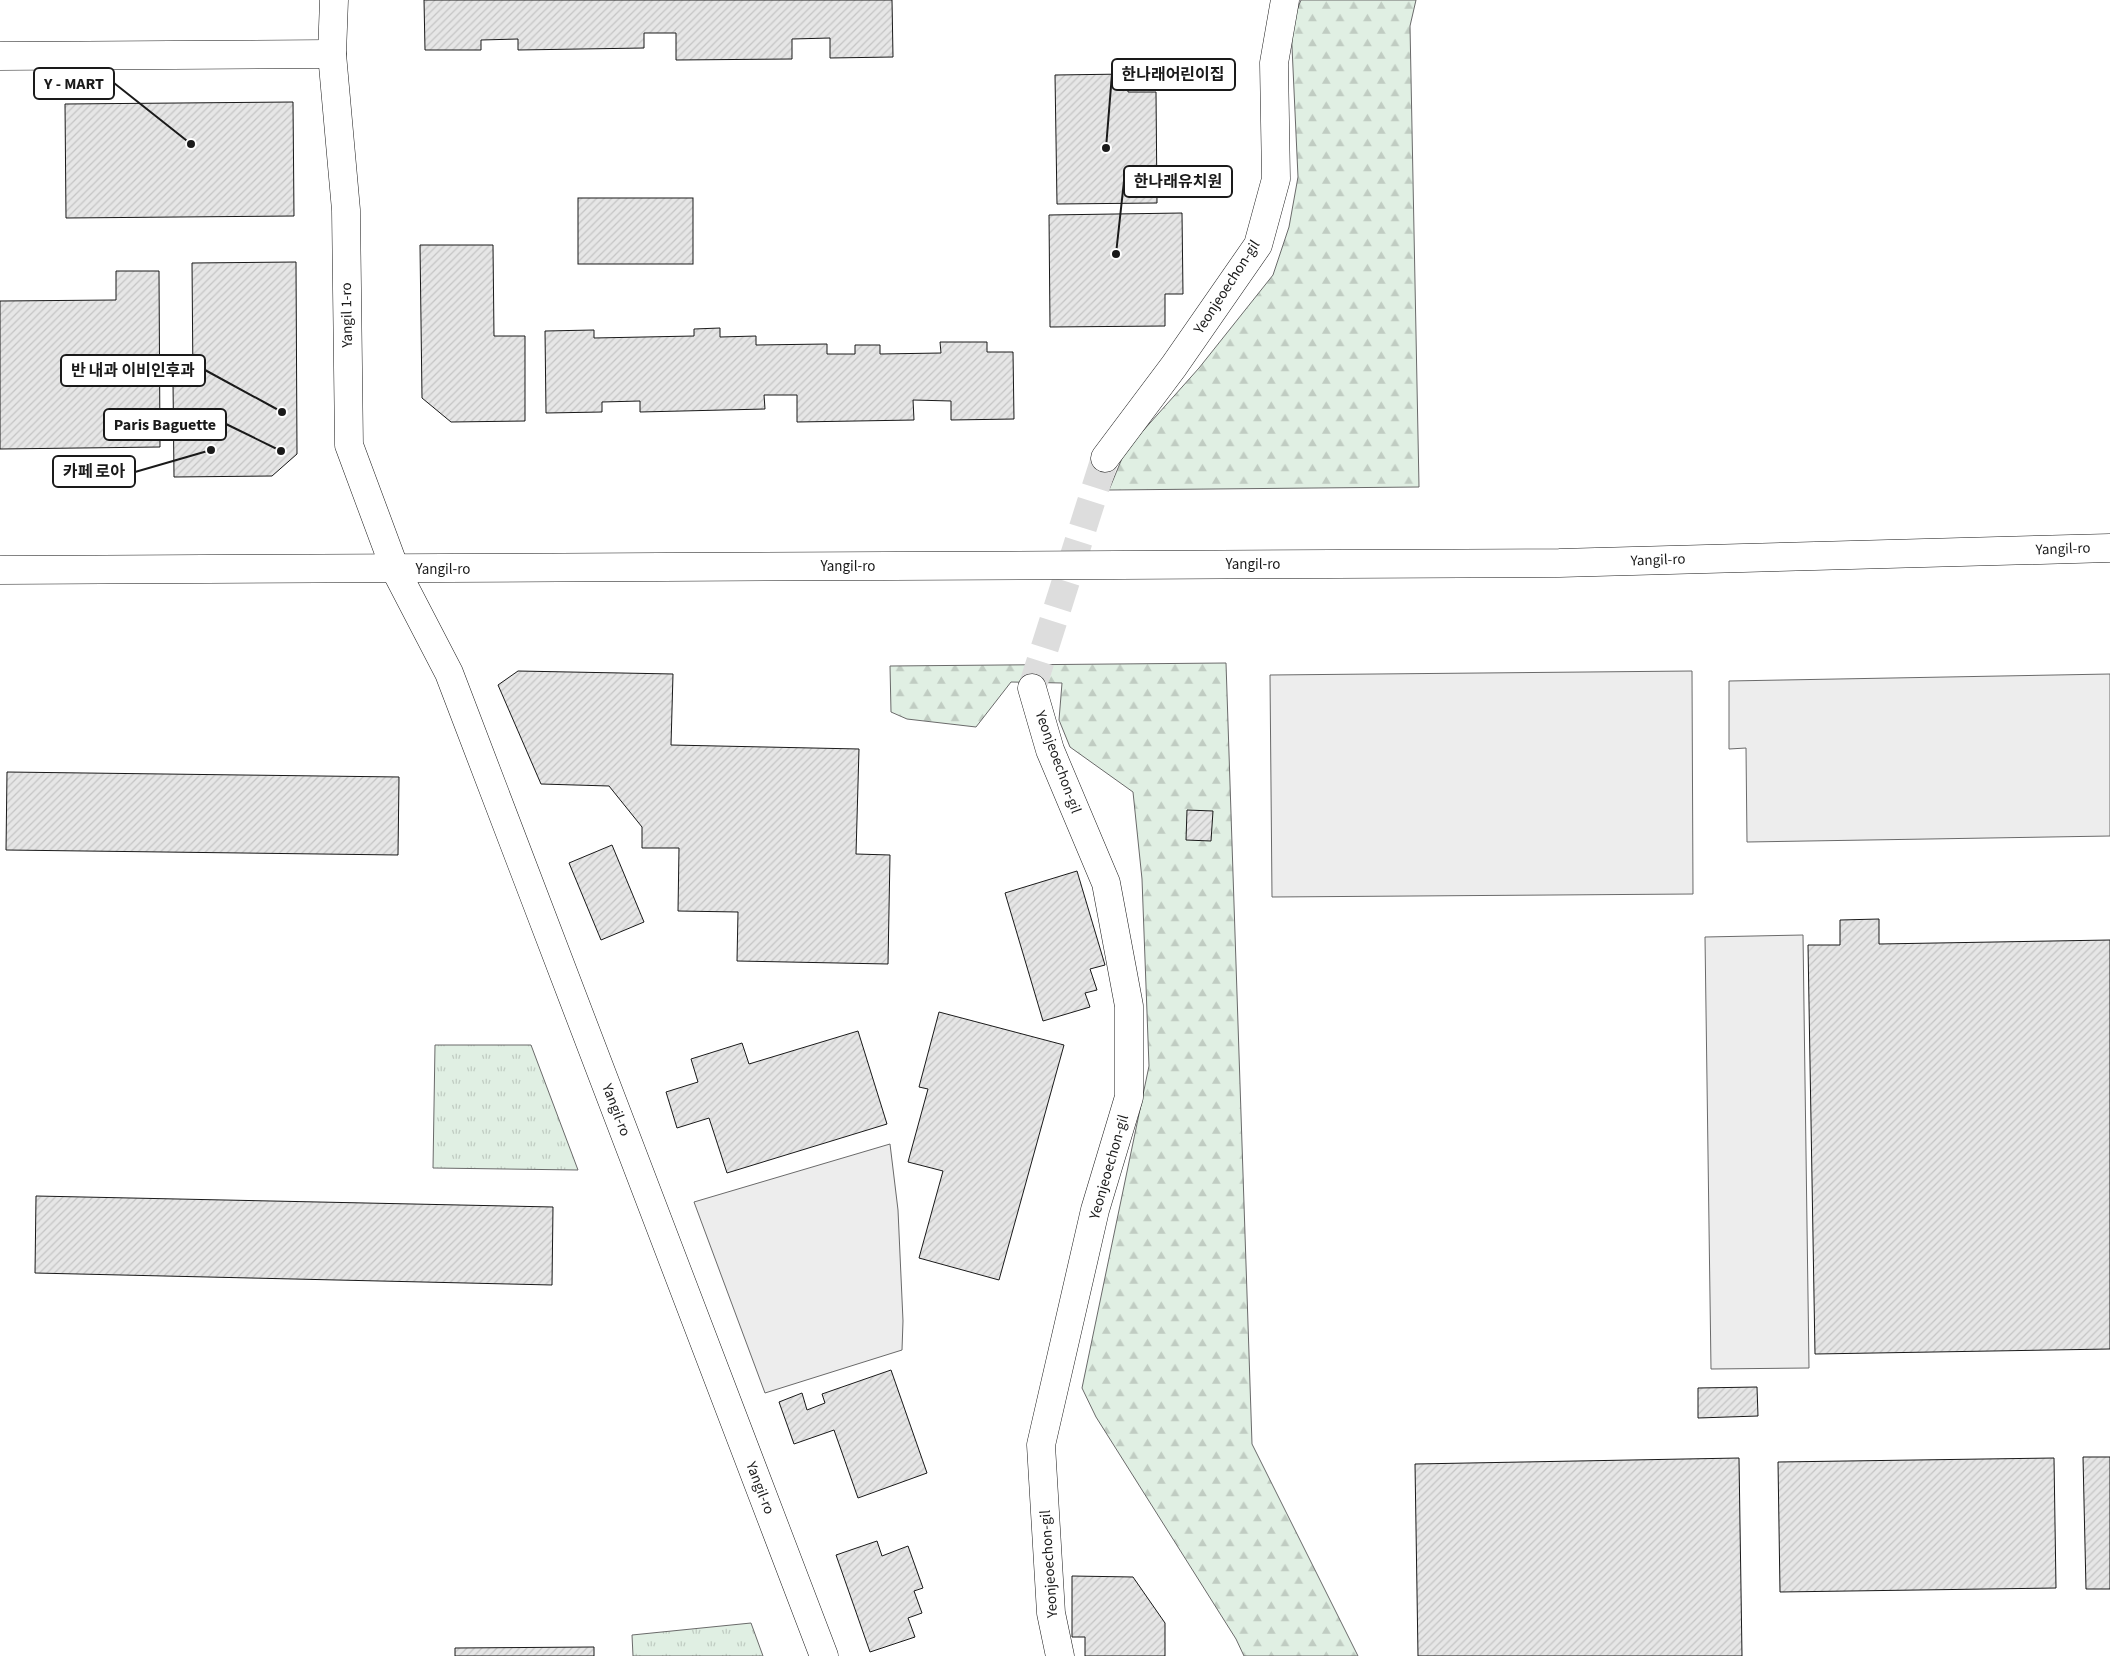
<svg xmlns="http://www.w3.org/2000/svg" width="2110" height="1656" viewBox="0 0 2110 1656" font-family="'Source Sans 3','Noto Sans KR',sans-serif">
<style>
.grass{fill:url(#grass-tufts);stroke:#6a6a6a}
.forest{fill:url(#forest-firs);stroke:#6a6a6a}
.parking{fill:#ededed;stroke:#6a6a6a}
.building{fill:url(#building-hatch);stroke:#1a1a1a}
.lines{fill:none;stroke-linecap:round;stroke-linejoin:round}
.street-tunnel{stroke:#ddd;stroke-width:28;stroke-dasharray:28 14;stroke-linecap:butt}
.street-casing{stroke:#1a1a1a;stroke-width:29}
.secondary-casing{stroke:#1a1a1a;stroke-width:29}
.street{stroke:#fff;stroke-width:28}
.secondary{stroke:#fff;stroke-width:28}
.labels{text-anchor:middle;dominant-baseline:central;stroke-width:4;stroke-linejoin:round;paint-order:stroke}
.street-label{font-size:15px;fill:#1a1a1a;stroke:#fff}
.leader{fill:none;stroke:#1a1a1a;stroke-width:2}
.callout-dot{fill:#1a1a1a;stroke:#fff;stroke-width:2}
.callout{fill:#fff;stroke:#1a1a1a;stroke-width:2}
.callout-label{font-size:16px;text-anchor:middle;font-weight:bold;fill:#1a1a1a}
</style>
<defs>
<pattern id="grass-tufts" width="24" height="20" patternUnits="userSpaceOnUse" patternTransform="scale(1.25)"><rect width="24" height="20" fill="#e0efe3"/><path d="M3 7l-1-3M5 7V3M7 7l1-3M15 17l-1-3M17 17v-4M19 17l1-3" fill="none" stroke="#c0ccc2"/></pattern>
<pattern id="forest-firs" width="22" height="20" patternUnits="userSpaceOnUse" patternTransform="scale(1.25)"><rect width="22" height="20" fill="#e0efe3"/><path d="M5 1l3.5 6h-7zM16 11l3.5 6h-7z" fill="#c0ccc2"/></pattern>
<pattern id="building-hatch" width="6" height="6" patternUnits="userSpaceOnUse" patternTransform="scale(1.25)"><rect width="6" height="6" fill="#e6e6e6"/><path d="M-1 1l2-2M0 6l6-6M5 7l2-2" fill="none" stroke="#c5c5c5"/></pattern>
</defs>
<rect width="100%" height="100%" fill="#fff"/>
<g class="grass">
<path d="M 435,1045 L 531,1045 L 578,1170 L 433,1168 Z"/>
<path d="M 751,1623 L 763,1656 L 633,1656 L 632,1635 Z"/>
</g>
<g class="forest">
<path d="M 1301,0 L 1416,0 L 1410,26 L 1419,487 L 1109,490 L 1125,451 L 1199,368 L 1273,275 L 1289,227 L 1298,177 L 1291,25 Z"/>
<path d="M 1226,663 L 1252,1444 L 1358,1656 L 1244,1656 L 1236,1639 L 1096,1417 L 1082,1388 L 1149,1066 L 1142,879 L 1133,792 L 1070,747 L 1059,720 L 1062,683 L 1011,682 L 976,727 L 907,719 L 891,712 L 890,666 Z"/>
</g>
<g class="parking">
<path d="M 1692,671 L 1693,894 L 1272,897 L 1270,675 Z"/>
<path d="M 2110,674 L 2110,836 L 1747,842 L 1746,748 L 1729,749 L 1729,681 Z"/>
<path d="M 1803,935 L 1809,1368 L 1711,1369 L 1705,937 Z"/>
<path d="M 890,1144 L 898,1210 L 903,1321 L 902,1350 L 765,1393 L 694,1202 Z"/>
</g>
<g class="building">
<path d="M 424,0 L 892,0 L 893,57 L 830,58 L 830,38 L 792,39 L 792,59 L 676,60 L 676,33 L 644,33 L 644,48 L 518,50 L 518,39 L 481,40 L 481,50 L 425,50 Z"/>
<path d="M 1127,74 L 1128,92 L 1156,92 L 1157,203 L 1057,204 L 1055,75 Z"/>
<path d="M 293,102 L 294,216 L 66,218 L 65,104 Z"/>
<rect x="578" y="198" width="115" height="66"/>
<path d="M 1182,213 L 1183,294 L 1165,294 L 1165,326 L 1050,327 L 1049,215 Z"/>
<path d="M 420,245 L 493,245 L 494,336 L 525,336 L 525,421 L 451,422 L 422,398 Z"/>
<path d="M 296,262 L 297,454 L 272,476 L 174,477 L 173,383 L 193,383 L 192,263 Z"/>
<path d="M 116,271 L 159,271 L 160,447 L 0,449 L 0,301 L 116,300 Z"/>
<path d="M 720,328 L 720,337 L 756,336 L 756,345 L 827,344 L 827,354 L 855,354 L 855,345 L 880,345 L 880,354 L 941,353 L 940,342 L 987,342 L 987,352 L 1013,352 L 1014,419 L 951,420 L 951,401 L 913,400 L 914,420 L 797,422 L 797,395 L 764,395 L 765,409 L 640,412 L 640,401 L 602,402 L 602,412 L 546,413 L 545,331 L 594,330 L 594,338 L 694,336 L 694,329 Z"/>
<path d="M 518,671 L 673,674 L 671,745 L 859,749 L 856,854 L 890,855 L 888,964 L 737,961 L 738,912 L 678,911 L 679,848 L 642,848 L 642,827 L 609,786 L 541,784 L 498,685 Z"/>
<path d="M 7,772 L 399,777 L 398,855 L 6,850 Z"/>
<path d="M 1187,810 L 1213,811 L 1211,841 L 1186,840 Z"/>
<path d="M 612,845 L 644,922 L 601,940 L 569,863 Z"/>
<path d="M 1077,871 L 1105,965 L 1090,969 L 1097,990 L 1085,993 L 1090,1007 L 1043,1021 L 1005,893 Z"/>
<path d="M 1879,919 L 1879,944 L 2110,940 L 2110,1349 L 1815,1354 L 1808,945 L 1840,945 L 1840,920 Z"/>
<path d="M 939,1012 L 1064,1045 L 999,1280 L 919,1258 L 943,1171 L 908,1162 L 928,1089 L 919,1087 Z"/>
<path d="M 858,1031 L 887,1124 L 727,1173 L 709,1118 L 677,1128 L 666,1092 L 698,1082 L 691,1059 L 742,1043 L 749,1064 Z"/>
<path d="M 36,1196 L 553,1207 L 552,1285 L 35,1273 Z"/>
<path d="M 891,1370 L 927,1473 L 858,1498 L 834,1430 L 794,1444 L 779,1402 L 802,1393 L 807,1410 L 825,1403 L 822,1394 Z"/>
<path d="M 1757,1387 L 1758,1416 L 1698,1418 L 1698,1388 Z"/>
<path d="M 2083,1457 L 2110,1457 L 2110,1589 L 2086,1589 Z"/>
<path d="M 1739,1458 L 1742,1656 L 1418,1656 L 1415,1464 Z"/>
<path d="M 2054,1458 L 2056,1588 L 1780,1592 L 1778,1462 Z"/>
<path d="M 877,1541 L 882,1556 L 908,1546 L 923,1588 L 914,1591 L 922,1613 L 908,1618 L 915,1637 L 870,1652 L 836,1555 Z"/>
<path d="M 1072,1576 L 1133,1577 L 1165,1623 L 1165,1656 L 1085,1656 L 1085,1637 L 1072,1637 Z"/>
<path d="M 594,1647 L 594,1656 L 455,1656 L 455,1648 Z"/>
</g>
<g class="lines">
<path class="street-tunnel" d="M 1032,688 L 1105,458"/>
<g class="street-casing">
<g id="street">
<path d="M 334,0 L 332,54 L 346,210 L 349,445 L 395,569 L 449,673 L 824,1656"/>
<path d="M 0,56 L 332,54"/>
<path d="M 1105,458 L 1174,366 L 1258,245 L 1276,179 L 1274,63 L 1285,0"/>
<path d="M 1032,688 L 1050,750 L 1106,883 L 1129,1006 L 1129,1097 L 1095,1210 L 1041,1445 L 1051,1613 L 1060,1656"/>
</g>
</g>
<g class="secondary-casing">
<path id="secondary" d="M 0,570 L 1559,563 L 2110,548"/>
</g>
<use href="#street" class="street"/>
<use href="#secondary" class="secondary"/>
</g>
<g class="labels">
<g class="street-label">
<text transform="translate(1227 287) rotate(-57)">Yeonjeoechon-gil</text>
<text transform="translate(347 315) rotate(-91)">Yangil 1-ro</text>
<text transform="translate(2063 549) rotate(-2)">Yangil-ro</text>
<text transform="translate(1658 560) rotate(-2)">Yangil-ro</text>
<text x="1253" y="564">Yangil-ro</text>
<text x="848" y="566">Yangil-ro</text>
<text x="443" y="569">Yangil-ro</text>
<text transform="translate(1058 762) rotate(70)">Yeonjeoechon-gil</text>
<text transform="translate(616 1110) rotate(69)">Yangil-ro</text>
<text transform="translate(1109 1167) rotate(-74)">Yeonjeoechon-gil</text>
<text transform="translate(760 1488) rotate(69)">Yangil-ro</text>
<text transform="translate(1049 1564) rotate(-94)">Yeonjeoechon-gil</text>
</g>
</g>
<path class="leader" d="M1106 148L1112 74M191 144L114 83M1116 254L1124 181M282 412L205 370M281 451L226 424M211 450L135 472"/>
<g class="callout-dot">
<circle cx="1106" cy="148" r="5"/>
<circle cx="191" cy="144" r="5"/>
<circle cx="1116" cy="254" r="5"/>
<circle cx="282" cy="412" r="5"/>
<circle cx="281" cy="451" r="5"/>
<circle cx="211" cy="450" r="5"/>
</g>
<g class="callout">
<rect x="1112" y="59" width="123" height="31" rx="5"/>
<rect x="34" y="68" width="80" height="31" rx="5"/>
<rect x="1124" y="166" width="108" height="31" rx="5"/>
<rect x="61" y="355" width="144" height="31" rx="5"/>
<rect x="104" y="409" width="122" height="31" rx="5"/>
<rect x="53" y="456" width="82" height="31" rx="5"/>
</g>
<g class="callout-label">
<text x="1173" y="80">한나래어린이집</text>
<text x="74" y="89">Y - MART</text>
<text x="1178" y="187">한나래유치원</text>
<text x="133" y="376">반 내과 이비인후과</text>
<text x="165" y="430">Paris Baguette</text>
<text x="94" y="477">카페 로아</text>
</g>
</svg>
